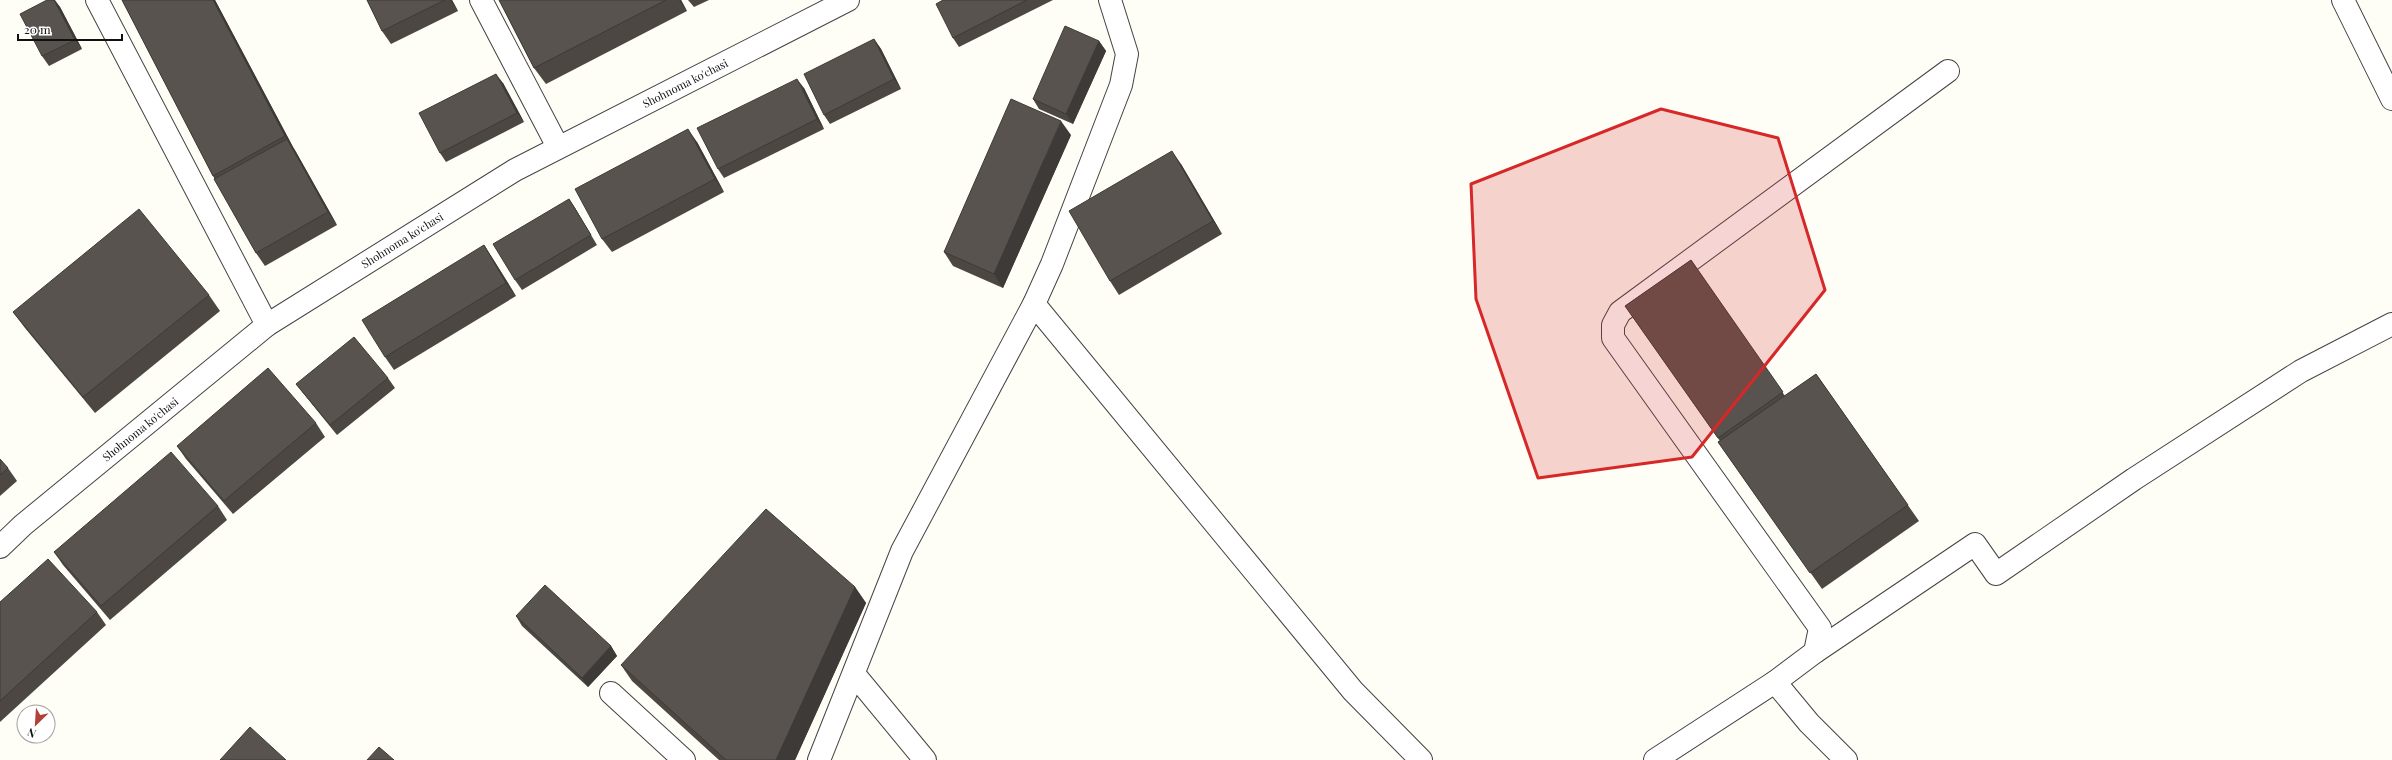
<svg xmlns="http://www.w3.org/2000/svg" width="2392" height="760" viewBox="0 0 2392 760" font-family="'Playfair Display',serif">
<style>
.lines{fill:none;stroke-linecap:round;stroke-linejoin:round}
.minor-casing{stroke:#444;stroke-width:24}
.minor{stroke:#fff;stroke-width:22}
.wall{fill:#4c4743}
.shaded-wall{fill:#3e3a37}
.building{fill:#58534e;stroke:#3e3a37}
.marked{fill:#d62828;fill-opacity:0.2;stroke:#d62828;stroke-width:3;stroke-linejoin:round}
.labels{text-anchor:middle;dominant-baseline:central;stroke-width:4;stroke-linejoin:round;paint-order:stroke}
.street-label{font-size:11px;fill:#111;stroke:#fff}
</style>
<rect width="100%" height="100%" fill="#fefdf6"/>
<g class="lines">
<g class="minor-casing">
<g id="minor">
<path d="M 97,0 L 267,325"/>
<path d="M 481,0 L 558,147"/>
<path d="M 1110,0 L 1127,54 L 1121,85 L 1052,264 L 1034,304 L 1353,691 L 1421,760"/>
<path d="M 2343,0 L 2392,99"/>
<path d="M 0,547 L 23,525 L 267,325 L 515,170 L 848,0"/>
<path d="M 1815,652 L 1975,544 L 1996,574 L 2134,479 L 2301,371 L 2392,324"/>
<path d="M 854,674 L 925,760"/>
<path d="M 1775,682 L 1815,652 L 1820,628 L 1613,338 L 1613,325 L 1620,312 L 1948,71"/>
<path d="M 611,693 L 684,760"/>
<path d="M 819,760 L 902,551 L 1034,304"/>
<path d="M 1655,760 L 1775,682 L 1809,723 L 1846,760"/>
</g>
</g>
<use href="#minor" class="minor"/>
</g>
<g class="wall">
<path d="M 47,0 L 55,0 L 60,7 L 82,49 L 49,66 L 42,56 Z"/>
<path d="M 122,0 L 215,0 L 293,147 L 296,152 L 337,225 L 265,266 L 256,253 L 213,176 Z"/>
<path d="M 367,0 L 452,0 L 458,11 L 391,44 L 382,31 Z"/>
<path d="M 499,0 L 681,0 L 687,11 L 546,84 L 534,68 Z"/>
<path d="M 688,0 L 709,0 L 694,7 Z"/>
<path d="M 943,0 L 1053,0 L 959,47 L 953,38 Z"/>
<path d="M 874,39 L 881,49 L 901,89 L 830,124 L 824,115 Z"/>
<path d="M 1099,41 L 1106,51 L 1073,124 L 1039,109 L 1033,99 Z"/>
<path d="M 503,83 L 524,122 L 446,162 L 440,153 Z"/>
<path d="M 804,88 L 824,129 L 724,178 L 718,169 Z"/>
<path d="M 1071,135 L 1003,288 L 953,266 L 944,252 Z"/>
<path d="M 697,142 L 724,192 L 612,252 L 602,239 Z"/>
<path d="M 1181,164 L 1222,234 L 1119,295 L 1110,281 Z"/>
<path d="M 569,199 L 575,208 L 597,245 L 522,290 L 515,280 Z"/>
<path d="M 484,245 L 493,259 L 516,296 L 394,370 L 385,357 Z"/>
<path d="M 1691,260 L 1785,396 L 1816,374 L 1919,521 L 1822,589 L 1718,442 L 1720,441 L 1625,306 Z"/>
<path d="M 209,295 L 220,311 L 95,413 L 25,328 L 13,312 Z"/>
<path d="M 388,378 L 395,388 L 337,435 L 303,393 L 296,384 Z"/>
<path d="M 316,423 L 325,437 L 233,514 L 186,459 L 177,446 Z"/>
<path d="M 0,459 L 8,468 L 17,481 L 0,496 Z"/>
<path d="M 218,506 L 227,520 L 110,620 L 63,565 L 54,552 Z"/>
<path d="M 855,587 L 866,603 L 795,760 L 719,760 L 632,681 L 621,665 Z"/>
<path d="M 0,602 L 97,612 L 106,625 L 0,722 Z"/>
<path d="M 516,616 L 611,646 L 617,656 L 588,687 L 522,626 Z"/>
</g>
<g class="shaded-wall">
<path d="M 54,0 L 60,7 L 82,49 L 75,40 Z"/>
<path d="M 213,0 L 215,0 L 293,147 L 296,152 L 337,225 L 328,212 L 288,142 L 285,136 Z"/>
<path d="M 450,0 L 452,0 L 458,11 Z"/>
<path d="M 679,0 L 681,0 L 687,11 Z"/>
<path d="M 874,39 L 881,49 L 901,89 L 894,79 Z"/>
<path d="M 1099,41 L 1106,51 L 1073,124 L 1066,114 Z"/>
<path d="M 496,74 L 503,83 L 524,122 L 517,113 Z"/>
<path d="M 797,79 L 804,88 L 824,129 L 817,119 Z"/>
<path d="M 1061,121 L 1071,135 L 1003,288 L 994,274 Z"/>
<path d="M 688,129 L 697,142 L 724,192 L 715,179 Z"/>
<path d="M 1172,151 L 1181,164 L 1222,234 L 1213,221 Z"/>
<path d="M 569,199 L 575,208 L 597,245 L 591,235 Z"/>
<path d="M 484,245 L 493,259 L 516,296 L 506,283 Z"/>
<path d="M 855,587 L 866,603 L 795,760 L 776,760 Z"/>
<path d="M 611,646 L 617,656 L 588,687 L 582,678 Z"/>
</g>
<g class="building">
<path d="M 47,0 L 54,0 L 75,40 L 42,56 L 20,14 Z"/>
<path d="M 122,0 L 213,0 L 285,136 L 213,176 Z"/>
<path d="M 367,0 L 445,0 L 382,31 Z"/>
<path d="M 499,0 L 666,0 L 534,68 Z"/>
<path d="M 943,0 L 1027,0 L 953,38 L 936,4 Z"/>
<path d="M 1065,26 L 1099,41 L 1066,114 L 1033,99 Z"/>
<path d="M 874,39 L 894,79 L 824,115 L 804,74 Z"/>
<path d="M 496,74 L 517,113 L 440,153 L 419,113 Z"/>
<path d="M 797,79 L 817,119 L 718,169 L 697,128 Z"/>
<path d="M 1011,99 L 1061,121 L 994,274 L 944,252 Z"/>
<path d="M 688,129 L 715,179 L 602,239 L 575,189 Z"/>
<path d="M 287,139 L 328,212 L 256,253 L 214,179 Z"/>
<path d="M 1172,151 L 1213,221 L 1110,281 L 1069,211 Z"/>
<path d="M 569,199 L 591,235 L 515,280 L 493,244 Z"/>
<path d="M 139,209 L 209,295 L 83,397 L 13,312 Z"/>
<path d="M 484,245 L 506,283 L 385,357 L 362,320 Z"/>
<path d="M 1691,260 L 1783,392 L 1718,438 L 1625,306 Z"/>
<path d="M 354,337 L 388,378 L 330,425 L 296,384 Z"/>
<path d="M 268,368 L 316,423 L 224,501 L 177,446 Z"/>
<path d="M 1816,374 L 1908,505 L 1810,573 L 1718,442 Z"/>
<path d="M 171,452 L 218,506 L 101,606 L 54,552 Z"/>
<path d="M 0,459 L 8,468 L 0,475 Z"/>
<path d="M 766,509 L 855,587 L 776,760 L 726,760 L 621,665 Z"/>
<path d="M 48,559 L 97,612 L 0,701 L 0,602 Z"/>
<path d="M 545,585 L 611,646 L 582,678 L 516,616 Z"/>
<path d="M 250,727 L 286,760 L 220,760 Z"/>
<path d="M 379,747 L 394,760 L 367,760 Z"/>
</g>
<path class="marked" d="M 1661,109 L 1778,138 L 1825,290 L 1692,457 L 1538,478 L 1476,299 L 1471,184 Z"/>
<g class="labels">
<g class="street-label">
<text transform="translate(685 83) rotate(-27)">Shohnoma ko'chasi</text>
<text transform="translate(402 240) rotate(-32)">Shohnoma ko'chasi</text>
<text transform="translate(140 429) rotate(-39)">Shohnoma ko'chasi</text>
</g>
</g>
<g transform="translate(36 724) rotate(205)"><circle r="19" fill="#ffffff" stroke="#a0a0a0"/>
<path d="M0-3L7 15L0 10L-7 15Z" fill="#b14239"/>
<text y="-6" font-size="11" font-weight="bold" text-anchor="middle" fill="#111111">N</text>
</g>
<path d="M18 34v6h104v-6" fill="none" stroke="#111111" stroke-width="2"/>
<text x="24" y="34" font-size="12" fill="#111111" stroke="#ffffff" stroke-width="3" paint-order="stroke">20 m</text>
</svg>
